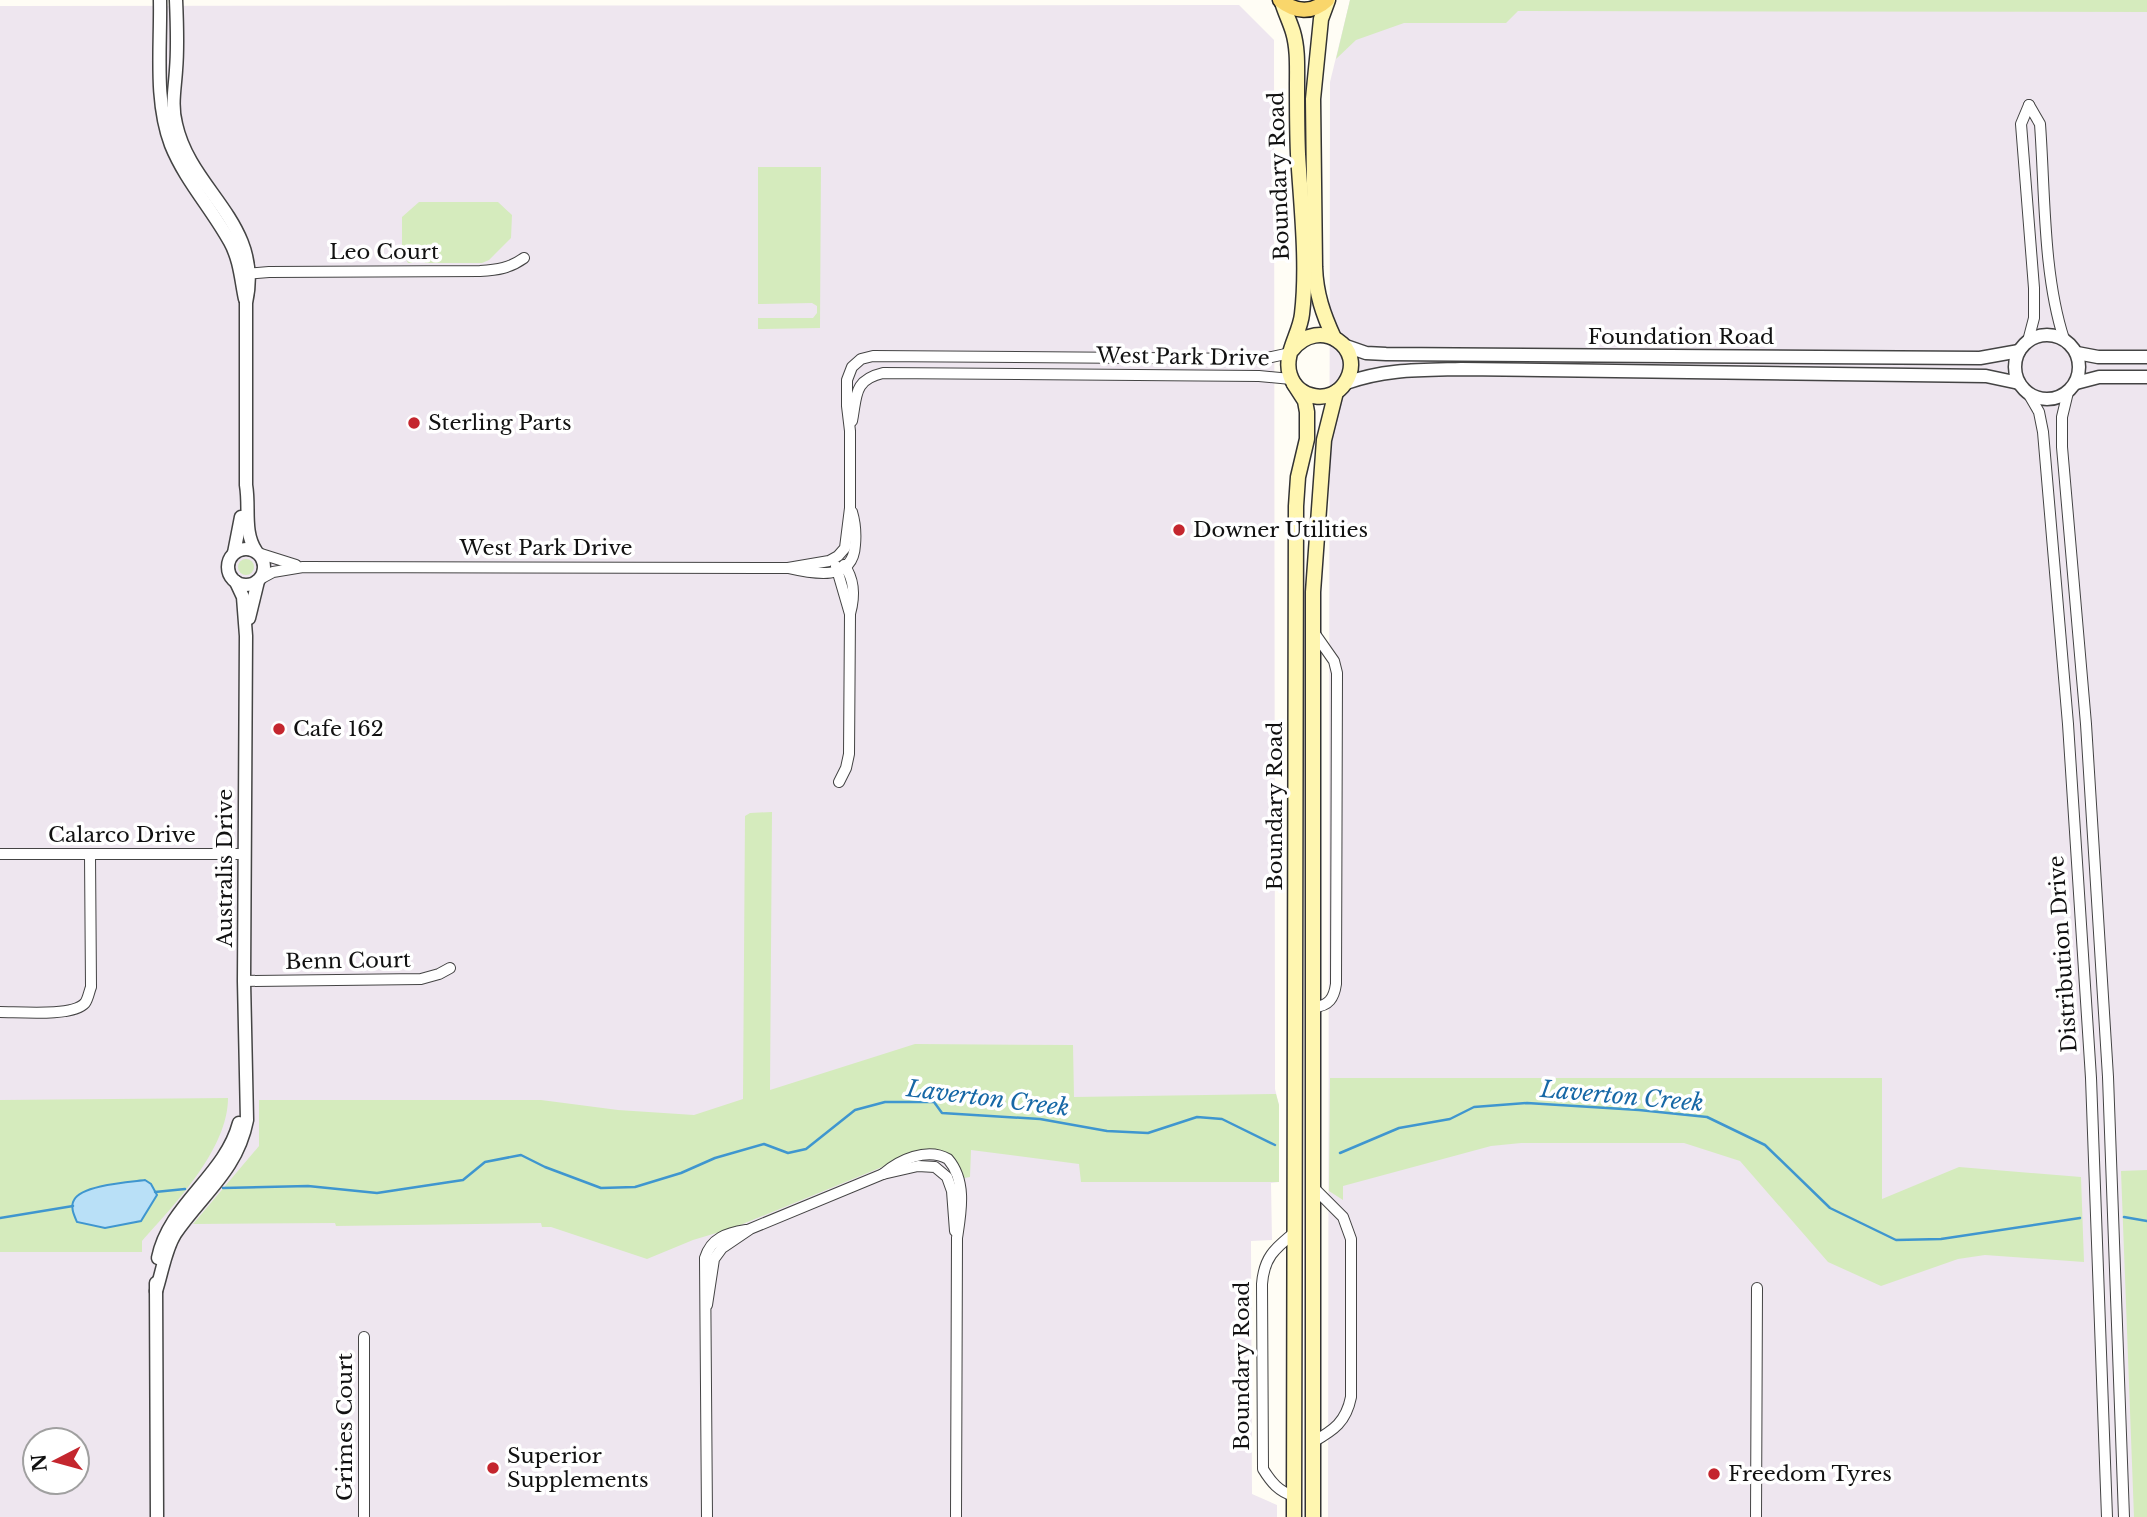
<svg xmlns="http://www.w3.org/2000/svg" width="2147" height="1517" viewBox="0 0 2147 1517" font-family="'Libre Baskerville',serif">
<style>
.industrial{fill:#eee6ef;fill-rule:evenodd}
.green{fill:#d5ebbd}
.water{fill:#b9e0f7;stroke:#3f96cf;stroke-width:2}
.lines{fill:none;stroke-linecap:round;stroke-linejoin:round}
.stream{stroke:#3f96cf;stroke-width:2.5}
.minor-casing{stroke:#444;stroke-width:12}
.tertiary-casing{stroke:#444;stroke-width:15}
.secondary-casing{stroke:#333;stroke-width:17}
.primary-casing{stroke:#222;stroke-width:17}
.minor{stroke:#fff;stroke-width:10}
.tertiary{stroke:#fff;stroke-width:12}
.secondary{stroke:#fff6b0;stroke-width:14}
.primary{stroke:#f9d66b;stroke-width:14}
.poi-dot{fill:#c4262e;stroke:#fff;stroke-width:2.5}
.labels{text-anchor:middle;dominant-baseline:central;stroke-width:7;stroke-linejoin:round;paint-order:stroke}
.street-label{font-size:21px;fill:#111;stroke:#fff}
.poi-label{font-size:21px;fill:#111;stroke:#fff;text-anchor:start}
.water-label{font-size:23px;font-style:italic;fill:#1768a6;stroke:#fff}
</style>
<rect width="100%" height="100%" fill="#fffdf5"/>
<g class="industrial">
<path d="M 1350,0 L 2147,0 L 2147,1517 L 1328,1517 L 1330,82 Z"/>
<path d="M 1239,5 L 1274,40 L 1275,1089 L 1279,1105 L 1279,1182 L 1271,1183 L 1272,1240 L 1251,1241 L 1252,1494 L 1277,1505 L 1277,1517 L 0,1517 L 0,6 ZM 35,1440 L 77,1440 L 77,1482 L 35,1482 Z"/>
</g>
<g class="green">
<path d="M 1350,0 L 2147,0 L 2147,12 L 1518,11 L 1506,23 L 1404,23 L 1356,40 L 1336,59 Z"/>
<path d="M 758,167 L 821,167 L 820,328 L 758,329 L 758,318 L 813,318 L 817,313 L 817,306 L 812,303 L 758,304 Z"/>
<path d="M 419,202 L 498,202 L 512,215 L 511,238 L 489,260 L 482,263 L 425,263 L 423,258 L 414,258 L 412,263 L 408,263 L 402,251 L 402,217 Z"/>
<circle cx="246" cy="567" r="8"/>
<path d="M 772,812 L 770,1090 L 915,1044 L 1073,1045 L 1074,1097 L 1276,1094 L 1279,1105 L 1279,1182 L 1081,1182 L 1079,1164 L 971,1150 L 970,1177 L 964,1178 C 958,1160 946,1149 926,1149 L 733,1228 L 693,1240 L 647,1259 L 551,1227 L 542,1227 L 541,1223 L 336,1226 L 335,1223 L 193,1224 L 259,1146 L 259,1100 L 541,1100 L 618,1110 L 694,1115 L 743,1099 L 745,816 L 750,813 Z"/>
<path d="M 1330,1078 L 1882,1078 L 1882,1199 L 1959,1167 L 2081,1177 L 2084,1262 L 1985,1255 L 1958,1259 L 1881,1286 L 1828,1262 L 1740,1161 L 1684,1143 L 1521,1143 L 1491,1146 L 1343,1186 L 1343,1200 L 1329,1191 Z"/>
<path d="M 228,1098 C 228,1149 174,1205 142,1241 L 142,1252 L 0,1252 L 0,1100 Z"/>
<path d="M 2147,1170 L 2147,1517 L 2134,1517 L 2121,1171 Z"/>
</g>
<path class="water" d="M 145,1180 L 151,1184 L 157,1195 L 141,1221 L 105,1228 L 77,1222 C 74,1215 70,1207 74,1200 C 81,1185 130,1182 145,1180 Z"/>
<g class="lines">
<g class="stream">
<path d="M 1340,1153 L 1399,1128 L 1450,1119 L 1474,1107 L 1527,1103 L 1639,1110 L 1707,1117 L 1765,1145 L 1830,1208 L 1896,1240 L 1941,1239 L 2080,1218"/>
<path d="M 223,1188 L 308,1186 L 377,1193 L 463,1180 L 485,1162 L 521,1155 L 545,1167 L 601,1188 L 635,1187 L 681,1173 L 715,1158 L 764,1144 L 788,1153 L 806,1149 L 855,1110 L 885,1102 L 934,1102 L 942,1113 L 1040,1119 L 1107,1131 L 1148,1133 L 1197,1117 L 1222,1119 L 1275,1145"/>
<path d="M 155,1192 L 185,1189"/>
<path d="M 2124,1217 L 2147,1221"/>
<path d="M 0,1218 L 73,1206"/>
</g>
<g class="minor-casing">
<g id="minor">
<path d="M 2029,105 L 2040,124 C 2045,192 2043,275 2064,339"/>
<path d="M 245,274 L 269,272 L 480,271 C 498,270 510,268 524,258"/>
<path d="M 2028,341 L 2034,318 L 2034,288 L 2021,124 L 2029,105"/>
<path d="M 2068,392 L 2062,417 L 2062,447 L 2086,724 L 2108,1077 L 2124,1517"/>
<path d="M 2028,393 L 2039,412 L 2043,432 L 2068,724 L 2091,1078 L 2107,1517"/>
<path d="M 852,421 C 857,396 853,380 883,373 L 1259,376 L 1291,379"/>
<path d="M 258,553 L 296,565"/>
<path d="M 844,565 C 855,580 855,596 850,614"/>
<path d="M 836,566 L 850,614 L 849,754 L 846,768 L 839,782"/>
<path d="M 788,568 L 829,561 L 838,556 L 845,548 L 850,508 L 850,431 L 847,406 L 847,380 L 852,367 L 861,359 L 873,356 L 1262,359 L 1290,353"/>
<path d="M 260,579 L 273,572 L 303,567 L 788,568 C 814,574 853,582 855,545 C 856,534 855,522 852,512"/>
<path d="M 1313,631 L 1334,661 L 1337,673 L 1336,984 C 1334,998 1329,1006 1314,1007"/>
<path d="M 0,854 L 245,854"/>
<path d="M 244,981 L 421,979 L 439,974 L 450,968"/>
<path d="M 0,1012 C 19,1012 73,1017 85,1003 C 88,999 89,992 91,987 L 90,855"/>
<path d="M 883,1174 C 899,1160 927,1147 948,1159 C 967,1181 961,1212 957,1238 L 956,1517"/>
<path d="M 707,1305 L 714,1259 L 722,1248 L 750,1229 L 883,1174 L 918,1166 L 935,1167 L 947,1177 L 952,1191 L 955,1231"/>
<path d="M 1313,1442 C 1334,1430 1346,1422 1351,1397 L 1351,1239 L 1343,1217 L 1313,1187"/>
<path d="M 1294,1496 C 1279,1492 1271,1482 1263,1469 L 1262,1284 C 1264,1258 1274,1249 1294,1233"/>
<path d="M 364,1517 L 364,1337"/>
<path d="M 707,1517 L 705,1258 C 711,1238 727,1233 746,1230"/>
<path d="M 1756,1517 L 1757,1288"/>
</g>
</g>
<g class="tertiary-casing">
<g id="tertiary">
<path d="M 160,0 C 161,47 154,100 171,145 C 185,180 212,209 230,242 C 240,260 241,280 245,299"/>
<path d="M 176,0 C 177,23 178,47 176,70 C 175,88 171,105 176,124 C 191,192 264,223 246,303 L 246,485 C 250,508 243,531 256,551"/>
<circle cx="2047" cy="367" r="32"/>
<path d="M 1343,345 L 1366,353 L 1386,354 L 1980,358 L 2019,351"/>
<path d="M 2077,353 L 2098,357 L 2147,357"/>
<path d="M 1346,383 C 1385,369 1420,370 1461,369 L 1986,376 L 2019,383"/>
<path d="M 2076,383 L 2099,377 L 2147,377"/>
<circle cx="246" cy="567" r="18"/>
<path d="M 234,553 L 241,517"/>
<path d="M 249,618 L 258,581"/>
<path d="M 158,1258 C 169,1204 225,1176 239,1123"/>
<path d="M 156,1283 L 157,1517"/>
<path d="M 156,1291 C 162,1273 165,1250 175,1234 C 202,1194 237,1171 247,1120 L 244,981 L 246,636 L 243,597 L 236,582"/>
</g>
</g>
<g class="secondary-casing">
<g id="secondary">
<path d="M 1328,0 L 1321,19 L 1313,99 L 1315,267 C 1316,294 1323,314 1334,338"/>
<path d="M 1282,2 C 1285,12 1290,22 1293,32 C 1298,49 1297,67 1297,85 C 1297,108 1297,131 1298,154 C 1301,205 1308,263 1302,314 C 1300,334 1283,355 1290,375 C 1297,399 1331,405 1345,383 C 1368,348 1319,315 1292,350"/>
<path d="M 1294,1517 L 1296,506 L 1298,477 L 1307,439 L 1307,412 L 1305,401 L 1294,384"/>
<path d="M 1313,1517 L 1313,592 L 1324,440 L 1336,392"/>
</g>
</g>
<g class="primary-casing">
<path id="primary" d="M 1280,0 C 1295,12 1312,14 1327,0"/>
</g>
<use href="#minor" class="minor"/>
<use href="#tertiary" class="tertiary"/>
<use href="#secondary" class="secondary"/>
<use href="#primary" class="primary"/>
</g>
<g class="poi-dot">
<circle cx="414" cy="423" r="7"/>
<circle cx="1179" cy="530" r="7"/>
<circle cx="279" cy="729" r="7"/>
<circle cx="493" cy="1468" r="7"/>
<circle cx="1714" cy="1474" r="7"/>
</g>
<g class="labels">
<g class="street-label">
<text transform="translate(1279 176) rotate(-92)">Boundary Road</text>
<text x="384" y="252">Leo Court</text>
<text x="1681" y="337">Foundation Road</text>
<text transform="translate(1183 357) rotate(1)">West Park Drive</text>
<text x="546" y="548">West Park Drive</text>
<text transform="translate(1275 806) rotate(-90)">Boundary Road</text>
<text x="122" y="835">Calarco Drive</text>
<text transform="translate(225 868) rotate(-90)">Australis Drive</text>
<text transform="translate(2063 954) rotate(-94)">Distribution Drive</text>
<text transform="translate(348 961) rotate(-1)">Benn Court</text>
<text transform="translate(1242 1366) rotate(-90)">Boundary Road</text>
<text transform="translate(345 1427) rotate(-90)">Grimes Court</text>
</g>
<g class="poi-label">
<text x="428" y="423">Sterling Parts</text>
<text x="1193" y="530">Downer Utilities</text>
<text x="293" y="729">Cafe 162</text>
<text x="507" y="1456">Superior<tspan x="507" dy="24">Supplements</tspan></text>
<text x="1728" y="1474">Freedom Tyres</text>
</g>
<g class="water-label">
<text transform="translate(1622 1096) rotate(5)">Laverton Creek</text>
<text transform="translate(988 1098) rotate(7)">Laverton Creek</text>
</g>
</g>
<g transform="translate(56 1461) rotate(264)"><circle r="33" fill="#ffffff" stroke="#a0a0a0" stroke-width="2"/>
<path d="M0-5L12 26L0 18L-12 26Z" fill="#c4262e"/>
<text y="-10" font-size="19" font-weight="bold" text-anchor="middle" fill="#111111">N</text>
</g>
</svg>
